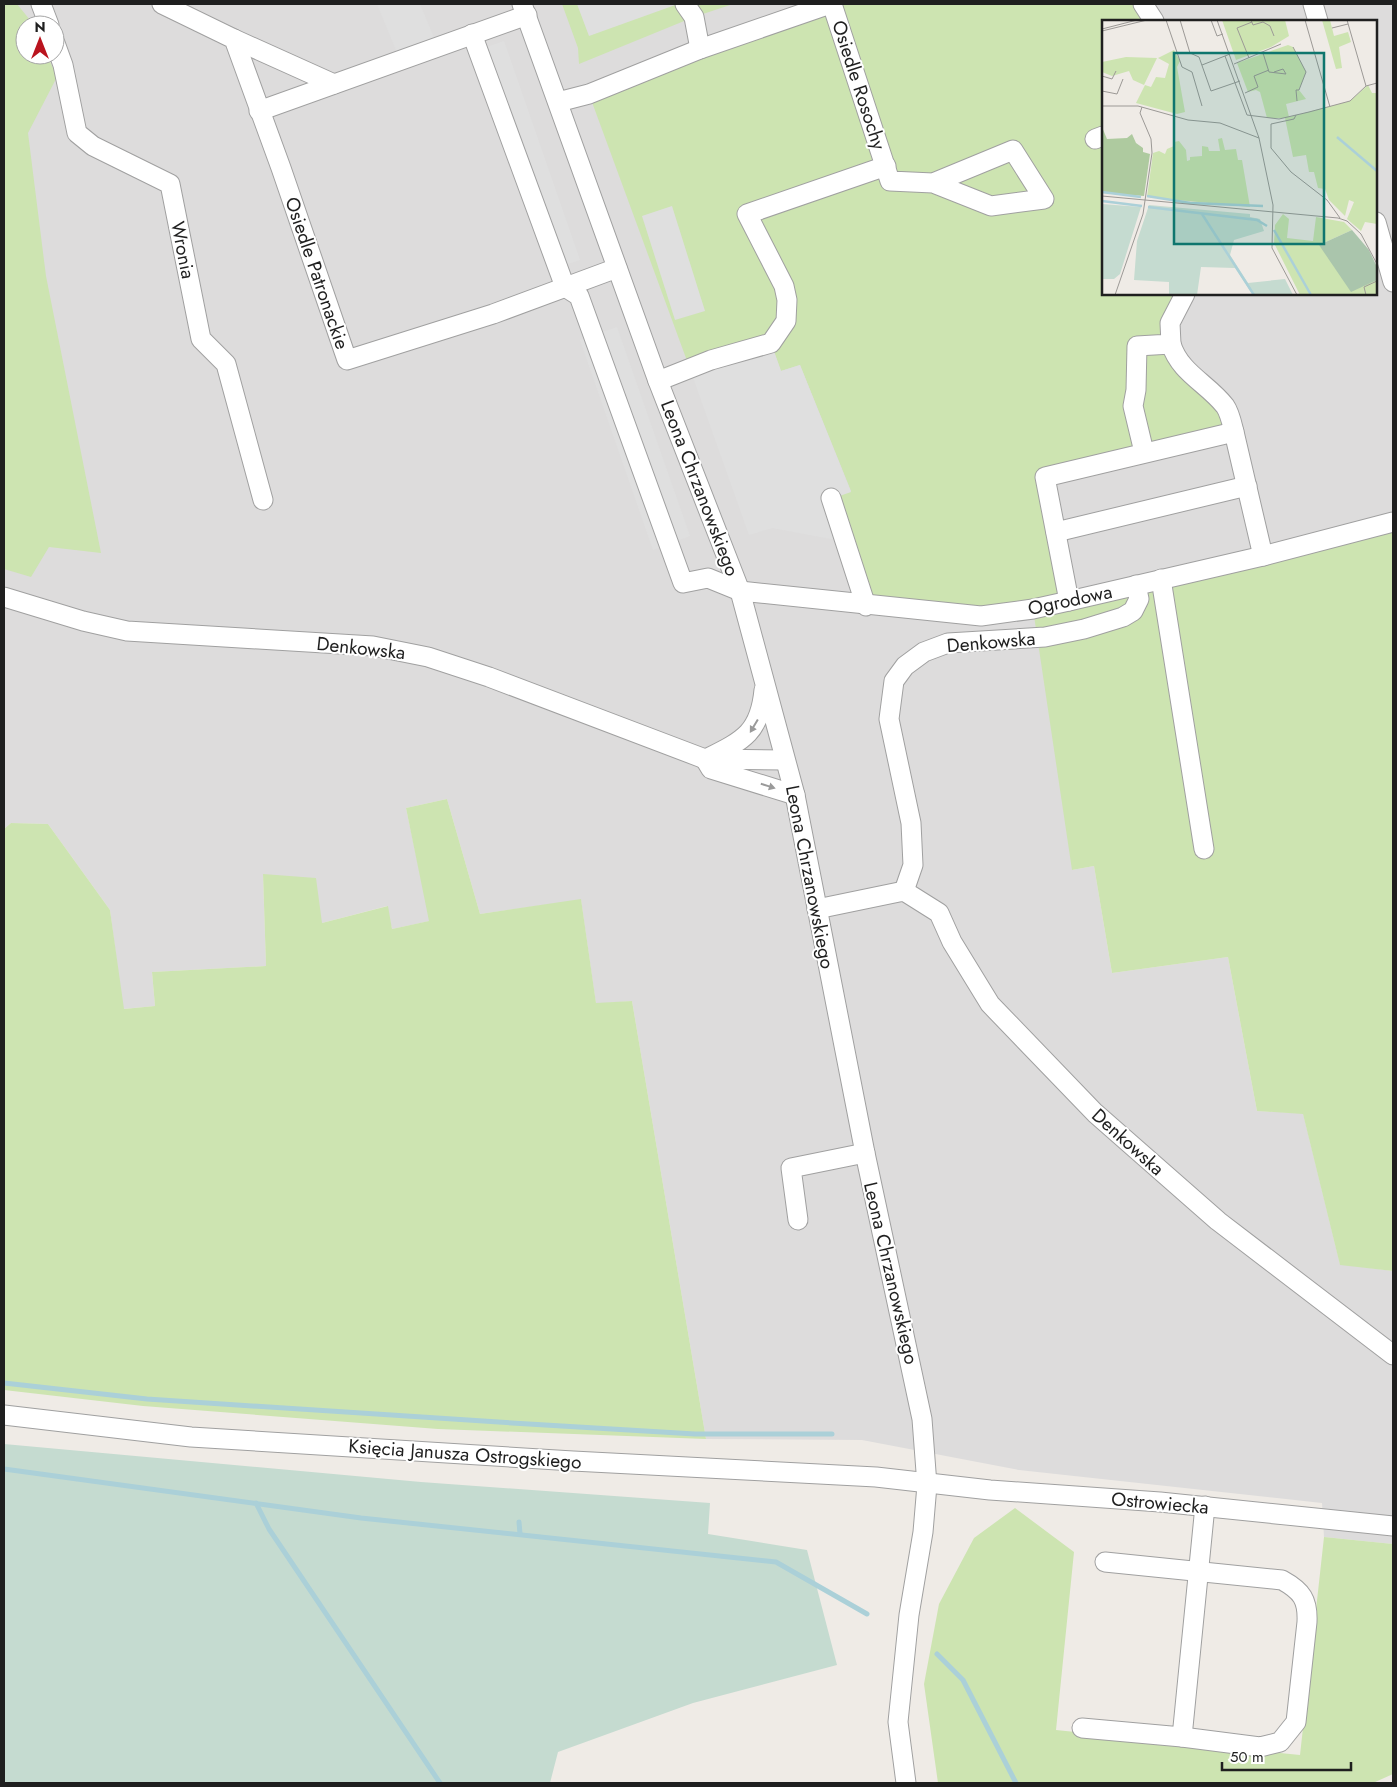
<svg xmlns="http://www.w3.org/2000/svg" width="1397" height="1787" viewBox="0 0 1397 1787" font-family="Jost,sans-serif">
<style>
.residential{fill:#dddcdc;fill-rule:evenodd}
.grass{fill:#cde4b1}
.wetland{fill:#c5dbd0}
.parking{fill:#dfdfdf}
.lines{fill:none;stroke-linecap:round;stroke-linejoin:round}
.stream{stroke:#abd0d8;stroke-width:5}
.minor-casing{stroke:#a0a0a0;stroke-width:21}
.minor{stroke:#fff;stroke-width:19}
.oneway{fill:#9a9a9a}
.labels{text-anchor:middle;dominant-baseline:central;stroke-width:4;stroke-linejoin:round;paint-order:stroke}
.street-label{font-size:19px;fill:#1f1f1f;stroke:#fff}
.inset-river{fill:none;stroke:#abd0d8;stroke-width:2.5}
.inset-road{fill:none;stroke:#9c9996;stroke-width:1}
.view{fill:#0f766e;fill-opacity:0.15;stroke:#0f766e;stroke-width:2.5}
.inset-edge{fill:none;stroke:#1f1f1f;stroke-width:2.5}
</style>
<rect width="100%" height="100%" fill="#efebe6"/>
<path class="residential" d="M 4,4 L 1393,4 L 1393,522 L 1072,870 L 1094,866 L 1112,973 L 1228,957 L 1257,1111 L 1303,1113 L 1340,1264 L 1393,1271 L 1393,1544 L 1324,1537 L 1322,1503 L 1019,1470 L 862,1440 L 706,1439 L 632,1001 L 596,1004 L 581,900 L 480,914 L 447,799 L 406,808 L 430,921 L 392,929 L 387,906 L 322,923 L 263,875 L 266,966 L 152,972 L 155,1006 L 123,1009 L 110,910 L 48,824 L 11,823 L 4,829 ZM 1103,21 L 1376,21 L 1376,294 L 1103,294 ZM 25,25 L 55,25 L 55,55 L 25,55 Z"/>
<g class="grass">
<path d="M 4,4 L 17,4 L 34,25 L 25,25 L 25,55 L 47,55 L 57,77 L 28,133 L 46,276 L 101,553 L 49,547 L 31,577 L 4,569 Z"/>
<path d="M 562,4 L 733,4 L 694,17 L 579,64 L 578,48 Z"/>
<path d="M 830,4 L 1143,4 L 1154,21 L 1103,21 L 1103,294 L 1191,294 L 1171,345 L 1234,432 L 1045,477 L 1069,601 L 1393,522 L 1393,1271 L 1340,1265 L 1303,1114 L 1257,1111 L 1228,957 L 1112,973 L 1094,866 L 1072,870 L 1033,609 L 866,606 L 831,498 L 851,491 L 800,365 L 781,371 L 771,343 L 690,369 L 589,94 Z"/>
<path d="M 447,799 L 480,914 L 581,899 L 596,1003 L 632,1001 L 706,1439 L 438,1429 L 143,1406 L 4,1390 L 4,829 L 11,823 L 48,824 L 110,910 L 124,1009 L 155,1006 L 152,972 L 266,966 L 263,874 L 316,878 L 322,923 L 388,906 L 392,929 L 429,921 L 406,808 Z"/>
<path d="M 1015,1508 L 1074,1552 L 1056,1730 L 1300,1755 L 1324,1537 L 1393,1544 L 1393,1774 L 1373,1783 L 938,1783 L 924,1684 L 939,1604 L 974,1538 Z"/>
</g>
<path class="wetland" d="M 4,1444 L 421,1482 L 710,1503 L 708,1534 L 807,1550 L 837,1665 L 693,1703 L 558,1752 L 550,1783 L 4,1783 Z"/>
<g class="parking">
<path d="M 377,4 L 420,4 L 435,40 L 398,55 Z"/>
<path d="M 577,4 L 678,4 L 589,36 Z"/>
<path d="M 504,41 L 580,260 L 553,269 L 478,50 Z"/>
<path d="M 672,206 L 705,311 L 675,320 L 642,216 Z"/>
<path d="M 617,327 L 690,536 L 653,550 L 580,340 Z"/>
<path d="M 771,343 L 781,371 L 800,365 L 851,492 L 831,499 L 847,542 L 772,528 L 749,535 L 690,369 Z"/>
</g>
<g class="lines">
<g class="stream">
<path d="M 4,1383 L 147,1399 L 512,1423 L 695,1434 L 832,1434"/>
<path d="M 4,1469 L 361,1518 L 776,1562 L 867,1614"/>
<path d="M 256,1503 L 269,1529 L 440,1783"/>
<path d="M 519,1522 L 520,1534"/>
<path d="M 937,1654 L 963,1680 L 1016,1783"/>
</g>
<g class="minor-casing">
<g id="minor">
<path d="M 41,4 L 49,25"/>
<path d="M 162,4 L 234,39 L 281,168 L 347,360 L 493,314 L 617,268"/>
<path d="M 522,4 L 658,381 L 740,591 L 795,795 L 865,1153 L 922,1419 L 927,1485 L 923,1532 L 909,1615 L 898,1722 L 906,1783"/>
<path d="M 685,4 L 694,17 L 700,49"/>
<path d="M 832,4 L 890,181 L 933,183 L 991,206 L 1044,199 L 1013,150 L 933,183"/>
<path d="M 1143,4 L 1154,21"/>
<path d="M 1313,4 L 1318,21"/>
<path d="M 472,34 L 565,287 L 579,296 L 683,583 L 708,578 L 740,591 L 981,616 L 1033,609 L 1069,601 L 1263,556 L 1393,522"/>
<path d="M 234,39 L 334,84"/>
<path d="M 55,43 L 63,65 L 77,133 L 93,146 L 170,184 L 201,339 L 226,364 L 263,500"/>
<path d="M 558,102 L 589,94 L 700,49 L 830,4"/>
<path d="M 259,111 L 527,15"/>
<path d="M 1095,139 L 1103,136"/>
<path d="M 1376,222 L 1393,282"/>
<path d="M 1171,344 C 1180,373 1207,383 1225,406 C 1230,413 1232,424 1234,432"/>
<path d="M 658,381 L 711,360 L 771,343 L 786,321 L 787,300 L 784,286 L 747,214 L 886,166"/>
<path d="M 1144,452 L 1133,406 L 1136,390 L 1137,346 L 1171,344 L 1170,323 L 1185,294"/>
<path d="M 831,498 L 866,606"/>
<path d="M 1056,532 L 1247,486"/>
<path d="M 1161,579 L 1204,849"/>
<path d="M 4,597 L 83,621 L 127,631 L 373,646 L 428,657 L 489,677 L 705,759 L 785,760"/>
<path d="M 1069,601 L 1045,477 L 1234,432 L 1263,556"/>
<path d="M 708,758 C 744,740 760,732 764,690"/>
<path d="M 705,759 L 711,769 L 795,795"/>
<path d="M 904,891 L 913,865 L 911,823 L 889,719 L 894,681 L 905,666 L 924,652 L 948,643 L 1045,637 L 1084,629 L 1123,617 L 1133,611 L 1139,599 L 1136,585"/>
<path d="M 817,909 L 904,891 L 939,913 L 952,942 L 990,1004 L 1095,1113 L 1218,1221 L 1393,1355"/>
<path d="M 798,1220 L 791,1168 L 865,1153"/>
<path d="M 4,1415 L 191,1437 L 573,1461 L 876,1477 L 990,1490 L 1160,1502 L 1393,1526"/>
<path d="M 1105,1562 L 1282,1580 C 1302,1591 1308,1600 1307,1622 L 1296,1722 L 1280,1742 L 1260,1747 L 1182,1737"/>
<path d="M 1082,1728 L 1182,1737 L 1205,1506"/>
</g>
</g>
<use href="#minor" class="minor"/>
</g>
<defs><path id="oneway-solid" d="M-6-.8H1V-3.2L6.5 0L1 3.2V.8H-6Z" transform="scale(1.25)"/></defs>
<g class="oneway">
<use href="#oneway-solid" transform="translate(754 726) rotate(121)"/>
<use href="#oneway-solid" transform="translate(768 786) rotate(17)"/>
</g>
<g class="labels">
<g class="street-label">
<text transform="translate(859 85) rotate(72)">Osiedle Rosochy</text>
<text transform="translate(183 250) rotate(79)">Wronia</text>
<text transform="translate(317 273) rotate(71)">Osiedle Patronackie</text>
<text transform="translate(700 488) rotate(69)">Leona Chrzanowskiego</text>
<text transform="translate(1070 600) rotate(-12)">Ogrodowa</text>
<text transform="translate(991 642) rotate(-5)">Denkowska</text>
<text transform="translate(361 648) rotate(6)">Denkowska</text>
<text transform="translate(810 877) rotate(79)">Leona Chrzanowskiego</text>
<text transform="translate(1128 1142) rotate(42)">Denkowska</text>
<text transform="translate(891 1273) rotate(77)">Leona Chrzanowskiego</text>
<text transform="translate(465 1454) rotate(4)">Księcia Janusza Ostrogskiego</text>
<text transform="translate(1160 1503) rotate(5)">Ostrowiecka</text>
</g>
</g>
<g transform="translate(1102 20)">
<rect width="275" height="275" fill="#efebe6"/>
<path d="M 120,0 L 183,0 L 187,16 L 169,27 L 134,40 ZM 220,0 L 228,0 L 232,16 L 246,12 L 249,22 L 237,27 L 240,48 L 234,49 ZM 186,25 L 191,27 L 204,52 L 197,70 L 204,79 L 184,84 L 187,97 L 248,81 L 266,65 L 270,73 L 275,73 L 275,204 L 263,202 L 259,211 L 245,199 L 252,182 L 247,180 L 243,196 L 227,180 L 223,169 L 216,168 L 212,152 L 207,152 L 204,135 L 191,137 L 183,98 L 165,98 L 158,72 L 154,70 L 146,72 L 135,43 ZM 72,30 L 78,41 L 75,47 L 83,92 L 75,94 L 34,83 L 43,65 L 49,67 L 54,57 L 63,58 L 67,44 L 56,38 ZM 24,37 L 55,38 L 42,65 L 31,60 L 27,51 L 10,56 L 0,52 L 0,42 ZM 120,118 L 123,130 L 134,129 L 136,140 L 140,140 L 148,187 L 45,177 L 51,133 L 57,131 L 63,134 L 65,129 L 72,126 L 72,122 L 77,121 L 84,130 L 85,141 L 88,140 L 88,137 L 100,136 L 100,126 L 106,127 L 107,131 L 118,131 L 116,119 ZM 181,194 L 187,199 L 185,218 L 211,221 L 214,197 L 242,202 L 250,210 L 217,225 L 275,260 L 275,275 L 198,275 L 172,223 L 173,205 Z" fill="#cde4b1"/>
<path d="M 0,107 L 5,119 L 25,118 L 30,114 L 34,123 L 41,128 L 41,132 L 48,134 L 42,176 L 0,173 Z" fill="#aeca9f"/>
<path d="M 0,184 L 39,187 L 18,254 L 12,259 L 0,259 ZM 47,185 L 148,194 L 148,197 L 158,199 L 162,211 L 132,220 L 128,235 L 146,263 L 183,259 L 191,275 L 151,275 L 133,248 L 99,247 L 95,275 L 67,275 L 67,262 L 32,260 L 35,221 Z" fill="#c5dbd0"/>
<path d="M 250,210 L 267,230 L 275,247 L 275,260 L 249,272 L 217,225 Z" fill="#aac5ac"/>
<path class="inset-river" d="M 235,117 L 275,151M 0,172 L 39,177M 45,176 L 88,183 L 161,186M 0,181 L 40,186M 46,187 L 155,200 L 165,206M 100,194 L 152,275M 172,210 L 209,275"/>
<path class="inset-road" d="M 64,0 L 80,47 L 90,52 L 100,86M 78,0 L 88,33 L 97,37 L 109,71 L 138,61M 109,0 L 115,16 L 121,14M 115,0 L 157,118 L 171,185 L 170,228 L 195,275M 149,0 L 151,5 L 161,2 L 168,6 L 172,16M 203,0 L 228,87M 245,0 L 264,66M 230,8 L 246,4M 0,9 L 35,0M 0,11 L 45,0M 191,27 L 204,52 L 197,70 L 194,70 L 195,81M 161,33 L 167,52 L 184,54M 123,36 L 145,95 L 177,99 L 207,92 L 248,81 L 264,66 L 275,63M 147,38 L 135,8 L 150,2M 132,44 L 179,24M 100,45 L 128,34M 172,52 L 181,49 L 184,54M 0,56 L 10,59 L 14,51M 0,71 L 15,74 L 21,59M 143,73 L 156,67 L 152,56 L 167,50M 0,86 L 36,86 L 86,100 L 118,103 L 157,118M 169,128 L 189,152 L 225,180 L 238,198M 169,128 L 169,104 L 192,99 L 194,95M 0,176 L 236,198 L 245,201 L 259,214 L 275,244M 13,275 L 41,194 L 50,133 L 49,119 L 38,93 L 40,87M 264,275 L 262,267 L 275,261"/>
<path class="view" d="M 72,33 L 222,33 L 222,224 L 72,224 Z"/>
<rect width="275" height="275" class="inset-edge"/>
</g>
<rect width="1397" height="1787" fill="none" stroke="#1f1f1f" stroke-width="10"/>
<g transform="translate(40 40)"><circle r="24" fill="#ffffff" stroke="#a5a5a5"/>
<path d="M0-4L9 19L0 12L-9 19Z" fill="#ba141e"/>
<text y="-8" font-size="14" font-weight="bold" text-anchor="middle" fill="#1f1f1f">N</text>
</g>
<path d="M1222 1762v8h129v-8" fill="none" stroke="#1f1f1f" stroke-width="2.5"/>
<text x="1230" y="1762" font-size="15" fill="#1f1f1f" stroke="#ffffff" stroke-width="4" paint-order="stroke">50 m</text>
</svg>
